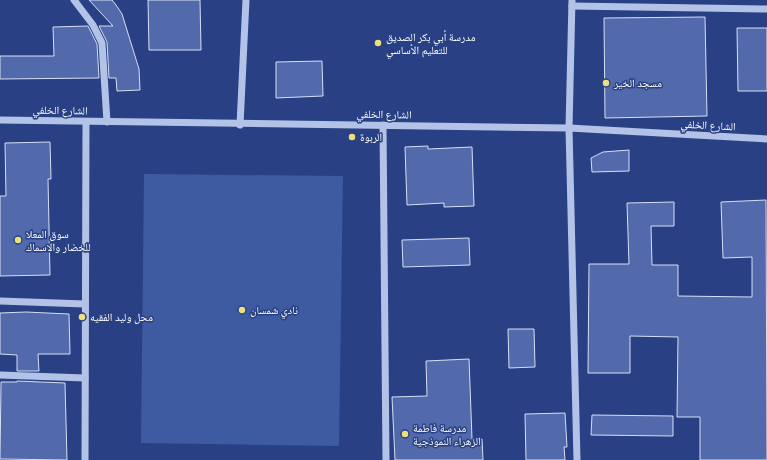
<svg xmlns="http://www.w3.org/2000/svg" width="767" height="460" viewBox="0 0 767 460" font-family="Ubuntu,'Noto Naskh Arabic',sans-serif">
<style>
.green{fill:#3e5aa0}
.building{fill:#526aab;stroke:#d6dff5}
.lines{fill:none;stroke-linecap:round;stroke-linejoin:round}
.minor{stroke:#b3c2e7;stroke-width:7}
.poi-dot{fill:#ede07b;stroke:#294184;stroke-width:1.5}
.labels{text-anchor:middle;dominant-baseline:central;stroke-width:3;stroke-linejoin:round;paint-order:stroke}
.poi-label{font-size:11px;fill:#fff;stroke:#294184;text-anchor:start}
.street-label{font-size:11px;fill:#fff;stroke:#294184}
</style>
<rect width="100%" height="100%" fill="#294184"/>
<path class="green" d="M 144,174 L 343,176 L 339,446 L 141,443 Z"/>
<g class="building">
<path d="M 89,0 L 112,0 L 116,5 L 122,14 L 139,69 L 140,90 L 117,91 L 116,78 L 109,78 L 107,42 L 99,26 L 113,26 Z"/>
<path d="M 148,0 L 200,0 L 201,50 L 149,50 Z"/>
<path d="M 705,17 L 707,116 L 605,118 L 604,18 Z"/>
<path d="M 88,26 L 97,44 L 99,78 L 0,79 L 0,56 L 54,56 L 53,27 Z"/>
<path d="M 737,28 L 767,28 L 767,91 L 738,91 Z"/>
<path d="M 322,61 L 323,96 L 276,98 L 276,62 Z"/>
<path d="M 50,142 L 51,179 L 48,179 L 50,275 L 0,276 L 0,196 L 6,196 L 5,143 Z"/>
<path d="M 428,146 L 428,149 L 472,147 L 474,206 L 444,207 L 444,203 L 407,205 L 405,147 Z"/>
<path d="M 629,150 L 629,171 L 592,172 L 591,158 L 603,152 Z"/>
<path d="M 766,200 L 767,460 L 700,460 L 700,417 L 677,417 L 678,337 L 630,336 L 630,373 L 588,373 L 589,264 L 629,264 L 627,203 L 674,202 L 674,226 L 651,226 L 652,265 L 678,265 L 678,296 L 752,297 L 752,257 L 723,258 L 721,202 Z"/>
<path d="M 469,238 L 470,265 L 403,267 L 402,240 Z"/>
<path d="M 26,312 L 69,314 L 70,354 L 38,354 L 39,371 L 17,371 L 17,355 L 0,354 L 0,313 Z"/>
<path d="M 508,329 L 534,329 L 535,367 L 509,368 Z"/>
<path d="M 469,359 L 472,439 L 482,439 L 483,460 L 395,460 L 392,397 L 427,396 L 426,361 Z"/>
<path d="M 17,381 L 65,383 L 67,460 L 0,459 L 1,382 L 17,382 Z"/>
<path d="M 565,413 L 567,447 L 564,447 L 565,460 L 526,460 L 525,414 Z"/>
<path d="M 592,415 L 673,416 L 673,436 L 591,435 Z"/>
</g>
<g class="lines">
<g class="minor">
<path d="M 74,0 L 93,25 L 102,43 L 107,122"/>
<path d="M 572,0 L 569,128 L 577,460"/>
<path d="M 572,6 L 767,9"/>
<path d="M 0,120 L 569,128 L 767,139"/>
<path d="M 240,125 L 246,0"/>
<path d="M 383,125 L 386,460"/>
<path d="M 0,301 L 85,304"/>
<path d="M 0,375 L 85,378"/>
<path d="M 85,460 L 86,122"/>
</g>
</g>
<g class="poi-dot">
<circle cx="378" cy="43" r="4"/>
<circle cx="606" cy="83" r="4"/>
<circle cx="352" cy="137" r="4"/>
<circle cx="18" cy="240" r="4"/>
<circle cx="242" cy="310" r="4"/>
<circle cx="82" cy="317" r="4"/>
<circle cx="405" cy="434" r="4"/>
</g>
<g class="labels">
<g class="poi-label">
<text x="386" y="37">مدرسة أبي بكر الصديق<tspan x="386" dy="13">للتعليم الأساسي</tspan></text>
<text x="614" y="83">مسجد الخير</text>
<text x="360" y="137">الربوة</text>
<text x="26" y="234">سوق المعلا<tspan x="26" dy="13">للخضار والاسماك</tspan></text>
<text x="250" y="310">نادي شمسان</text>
<text x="90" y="317">محل وليد الفقيه</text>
<text x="413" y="428">مدرسة فاطمة<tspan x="413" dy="13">الزهراء النموذجية</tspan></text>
</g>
<g class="street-label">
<text transform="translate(60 110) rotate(1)">الشارع الخلفي</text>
<text transform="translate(384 114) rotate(1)">الشارع الخلفي</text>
<text transform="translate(708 125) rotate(3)">الشارع الخلفي</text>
</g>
</g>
</svg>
